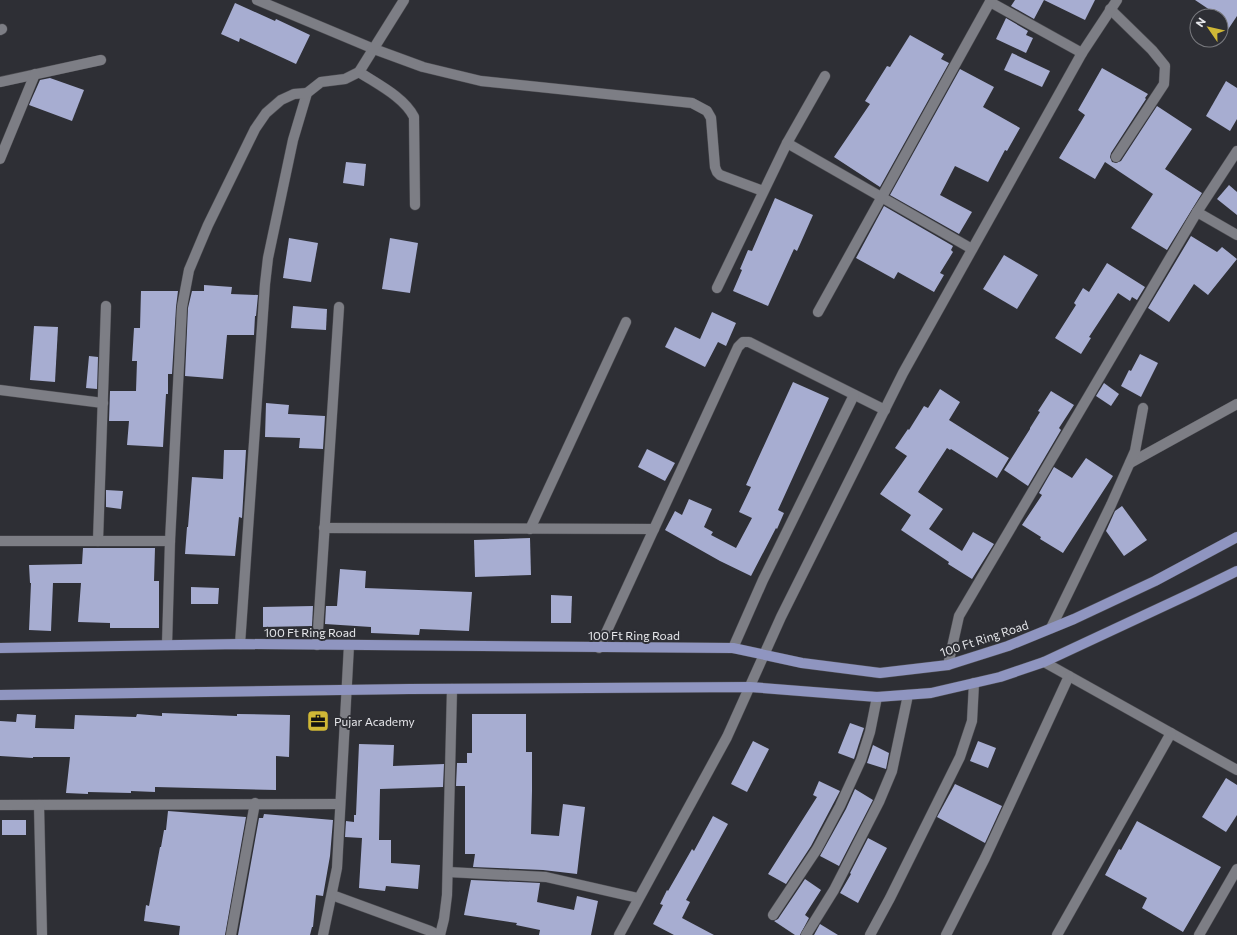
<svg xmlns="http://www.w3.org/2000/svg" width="1237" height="935" viewBox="0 0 1237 935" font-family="Commissioner,sans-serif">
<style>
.building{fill:#a7add1}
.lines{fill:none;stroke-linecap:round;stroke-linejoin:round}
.minor-casing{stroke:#4d4d52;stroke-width:11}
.major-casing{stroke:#4d4d52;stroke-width:11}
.minor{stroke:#7d7e85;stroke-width:10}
.major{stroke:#8f95c0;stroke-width:10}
.labels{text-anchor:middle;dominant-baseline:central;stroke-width:4;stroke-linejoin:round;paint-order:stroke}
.street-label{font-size:12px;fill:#e5e6ea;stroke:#2e2f35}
.poi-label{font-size:12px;fill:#e5e6ea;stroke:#2e2f35;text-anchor:start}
</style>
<rect width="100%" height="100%" fill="#2e2f35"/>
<g class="building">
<path d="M 1015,0 L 1095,0 L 1085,20 L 1044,0 L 1034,19 L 1011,6 Z"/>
<path d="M 1195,0 L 1237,0 L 1237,16 L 1221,40 L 1221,16 L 1219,16 Z"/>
<path d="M 235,3 L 275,21 L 276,19 L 310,35 L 296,64 L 240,38 L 239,42 L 221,34 Z"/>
<path d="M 1006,18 L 1028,31 L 1026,35 L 1033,38 L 1026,53 L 996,39 Z"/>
<path d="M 910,35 L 944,54 L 941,59 L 949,63 L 880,187 L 834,157 L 870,104 L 865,101 L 887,66 L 890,67 Z"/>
<path d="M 1012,53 L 1050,71 L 1042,87 L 1004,70 Z"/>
<path d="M 1102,68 L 1148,94 L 1145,98 L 1146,99 L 1111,153 L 1110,157 L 1112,162 L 1116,163 L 1121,161 L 1157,106 L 1192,129 L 1165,169 L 1202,193 L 1167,250 L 1131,228 L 1153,194 L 1105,162 L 1095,179 L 1059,158 L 1085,115 L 1078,110 Z"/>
<path d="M 960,69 L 994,87 L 983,107 L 1020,128 L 1007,151 L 1005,150 L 988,182 L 955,166 L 940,195 L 972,212 L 959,234 L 890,195 Z"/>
<path d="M 50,78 L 84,90 L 72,121 L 29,105 L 40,80 Z"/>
<path d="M 1226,81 L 1237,88 L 1237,119 L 1230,131 L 1206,116 Z"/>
<path d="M 346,162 L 366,164 L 364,186 L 343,183 Z"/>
<path d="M 1229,185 L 1237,192 L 1237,215 L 1217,199 Z"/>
<path d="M 775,198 L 813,215 L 797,251 L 794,249 L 768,306 L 733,291 L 742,270 L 740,269 L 748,250 L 752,251 Z"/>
<path d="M 884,206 L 953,246 L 951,250 L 953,252 L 940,273 L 944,275 L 934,292 L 898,272 L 894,279 L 856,258 Z"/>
<path d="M 1191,236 L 1217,252 L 1222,247 L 1237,259 L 1208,295 L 1194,284 L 1169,322 L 1148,308 Z"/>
<path d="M 289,238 L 318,243 L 311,282 L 283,278 Z"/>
<path d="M 390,238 L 418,243 L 410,293 L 382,289 Z"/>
<path d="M 1004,255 L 1038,275 L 1017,309 L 983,289 Z"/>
<path d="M 1107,263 L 1145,287 L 1137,300 L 1132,297 L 1130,301 L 1118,293 L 1089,337 L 1091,338 L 1081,354 L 1055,338 L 1076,305 L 1074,303 L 1083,288 L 1089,292 Z"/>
<path d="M 204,285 L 232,287 L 231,294 L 258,295 L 256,316 L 255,316 L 254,335 L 227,335 L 223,379 L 185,376 L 188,308 L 192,291 L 204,291 Z"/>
<path d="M 141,291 L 178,291 L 176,307 L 172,374 L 168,374 L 168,394 L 166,394 L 163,447 L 127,445 L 129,421 L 109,421 L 110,391 L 136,391 L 137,361 L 132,361 L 134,328 L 140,328 Z"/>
<path d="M 293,306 L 327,309 L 326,330 L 291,328 Z"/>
<path d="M 712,312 L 736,323 L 726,346 L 718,342 L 705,367 L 665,347 L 675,327 L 700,339 Z"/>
<path d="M 34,326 L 58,327 L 55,382 L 30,380 Z"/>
<path d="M 1140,354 L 1158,363 L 1141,397 L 1121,386 L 1129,370 L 1131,371 Z"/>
<path d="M 89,356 L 98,357 L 97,389 L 86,388 Z"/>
<path d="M 793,382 L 829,398 L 778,510 L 784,513 L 777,529 L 776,528 L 751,576 L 720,561 L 665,530 L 675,511 L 682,515 L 689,499 L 712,509 L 704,527 L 713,532 L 711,535 L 736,548 L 752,518 L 739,512 L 751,487 L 746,485 Z"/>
<path d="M 1104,383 L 1119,394 L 1111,406 L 1096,396 Z"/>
<path d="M 940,389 L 960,402 L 949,420 L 1009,458 L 997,478 L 951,449 L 950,450 L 947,448 L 918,492 L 943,509 L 929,529 L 962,551 L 973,532 L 994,544 L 972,579 L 948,564 L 949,562 L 901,530 L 911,515 L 880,494 L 907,456 L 895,448 L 908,429 L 909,430 L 924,406 L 928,408 Z"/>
<path d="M 1051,391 L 1074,405 L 1059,428 L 1061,430 L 1028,486 L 1004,470 L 1030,429 L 1030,428 L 1040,412 L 1038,411 Z"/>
<path d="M 266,403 L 289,405 L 288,414 L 325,416 L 323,449 L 299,448 L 300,438 L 265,437 Z"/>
<path d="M 647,449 L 675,463 L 665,481 L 638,467 Z"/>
<path d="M 224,450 L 246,450 L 242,518 L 239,517 L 235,556 L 185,554 L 187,527 L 188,527 L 192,477 L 223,479 Z"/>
<path d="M 1086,458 L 1113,476 L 1063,553 L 1040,539 L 1041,537 L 1022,525 L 1042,495 L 1039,493 L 1054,467 L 1072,478 Z"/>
<path d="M 106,490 L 123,491 L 121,509 L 106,507 Z"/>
<path d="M 1122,506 L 1147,540 L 1124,556 L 1106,531 L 1115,511 Z"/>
<path d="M 530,538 L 531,575 L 475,577 L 474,540 Z"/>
<path d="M 83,548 L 155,548 L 154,581 L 159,581 L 159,628 L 110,628 L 110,623 L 78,622 L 81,583 L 53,583 L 51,631 L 29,630 L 31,583 L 30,583 L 29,565 L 82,564 Z"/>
<path d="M 340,569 L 366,571 L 365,588 L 472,592 L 469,631 L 420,629 L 419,635 L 371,633 L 371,627 L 325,624 L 326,606 L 337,606 Z"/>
<path d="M 191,587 L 219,588 L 218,604 L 191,604 Z"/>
<path d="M 551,595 L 572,596 L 571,623 L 551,623 Z"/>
<path d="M 313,606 L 312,626 L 263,627 L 263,607 Z"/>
<path d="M 162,713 L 237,716 L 237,714 L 290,715 L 289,757 L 276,756 L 276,790 L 155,787 L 155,792 L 131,791 L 131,793 L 88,792 L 88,794 L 66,793 L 70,757 L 33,757 L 33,758 L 0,756 L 0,721 L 16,722 L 17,714 L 36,715 L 35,728 L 74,729 L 75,715 L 136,717 L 137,714 L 162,716 Z"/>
<path d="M 472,714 L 526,714 L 526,752 L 532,752 L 532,791 L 531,834 L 559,836 L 563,804 L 585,807 L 577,874 L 543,870 L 473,867 L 475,854 L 465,854 L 465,786 L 456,786 L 457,763 L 467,763 L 467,753 L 472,753 Z"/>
<path d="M 850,723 L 864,728 L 854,759 L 838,753 Z"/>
<path d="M 753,741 L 769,749 L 747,792 L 731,784 Z"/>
<path d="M 978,741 L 996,748 L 988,768 L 970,761 Z"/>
<path d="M 359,744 L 394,745 L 393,766 L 444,764 L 443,787 L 380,789 L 379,840 L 391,840 L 391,863 L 420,865 L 418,889 L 386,886 L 385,891 L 359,888 L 362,838 L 345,837 L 346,821 L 354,822 L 354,815 L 356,815 Z"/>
<path d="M 873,745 L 889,753 L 886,769 L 867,763 Z"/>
<path d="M 1226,778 L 1237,785 L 1237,815 L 1226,832 L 1202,817 Z"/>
<path d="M 819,781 L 840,791 L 811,846 L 786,884 L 768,874 L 817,797 L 813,795 Z"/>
<path d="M 955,784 L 1002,806 L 985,843 L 937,817 Z"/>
<path d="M 855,789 L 873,800 L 839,866 L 820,856 L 846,809 Z"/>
<path d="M 168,811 L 246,817 L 225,935 L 179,935 L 180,926 L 144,921 L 146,905 L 149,906 L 160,847 L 161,847 L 164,830 L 166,830 Z"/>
<path d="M 264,814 L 333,820 L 330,856 L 323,896 L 316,895 L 313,927 L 312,927 L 310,935 L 238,935 L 259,818 L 263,818 Z"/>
<path d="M 713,816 L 728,824 L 686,900 L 690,902 L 682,918 L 714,935 L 674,935 L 653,924 L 663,905 L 660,904 L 667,890 L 668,891 L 692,849 L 694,851 Z"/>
<rect x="2" y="820" width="24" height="15"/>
<path d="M 1137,821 L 1221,867 L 1183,932 L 1142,908 L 1147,898 L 1105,875 L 1119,849 L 1121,850 Z"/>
<path d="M 868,838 L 887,848 L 858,903 L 840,893 L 851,874 L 850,873 Z"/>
<path d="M 805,879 L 821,890 L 805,915 L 809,918 L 800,935 L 795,935 L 774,921 L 778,919 Z"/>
<path d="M 471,880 L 540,883 L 537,902 L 574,910 L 577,896 L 598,901 L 591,935 L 539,935 L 540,930 L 516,925 L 517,923 L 464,915 Z"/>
<path d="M 820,924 L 838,935 L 814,935 Z"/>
</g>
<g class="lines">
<g class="minor-casing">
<g id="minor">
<path d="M 257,0 L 374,49 L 423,67 L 481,81 L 692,103 L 707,111 L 711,118 L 715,167 L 717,172 L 720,175 L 763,191"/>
<path d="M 990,2 L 1082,53"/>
<path d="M 1110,9 L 1152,50 L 1165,66 L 1164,84 L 1116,157"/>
<path d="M 0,30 L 2,29"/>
<path d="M 359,72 C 377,84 404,97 414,117 L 415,205"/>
<path d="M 0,82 L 101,60"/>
<path d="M 787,143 L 972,249"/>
<path d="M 0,159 L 35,74"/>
<path d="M 1197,212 L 1237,235"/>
<path d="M 717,288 L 787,143 L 825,76"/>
<path d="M 818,312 L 991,0"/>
<path d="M 0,390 L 103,403"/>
<path d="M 1130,463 L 1237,404"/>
<path d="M 324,528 L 654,529"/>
<path d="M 530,529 L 626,322"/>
<path d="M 0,541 L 170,541"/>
<path d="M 98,541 L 106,306"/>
<path d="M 1051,628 L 1111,505 L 1135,451 L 1143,408"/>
<path d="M 240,644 L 265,284 L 268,258 L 293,140 L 307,93 L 321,82 L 345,79 L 359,72 L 404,0"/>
<path d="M 167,645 L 170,541 L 182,307 L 189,270 L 208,225 L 255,129 L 266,113 L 281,100 L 294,94 L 307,93"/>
<path d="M 317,645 L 339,307"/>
<path d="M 599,648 L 738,347 L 743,342 L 749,342 L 885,410"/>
<path d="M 733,648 L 763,580 L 854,395"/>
<path d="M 1044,662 L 1237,770"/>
<path d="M 948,665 L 959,616 L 1197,212 L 1237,151"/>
<path d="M 0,805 L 340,804"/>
<path d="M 39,805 L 42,935"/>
<path d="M 448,872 L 546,877 L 638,898"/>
<path d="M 332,895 L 430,931 L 438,935"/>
<path d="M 773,915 L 817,849 L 840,806 L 861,760 L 870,732 L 877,697"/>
<path d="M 231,935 L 255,803"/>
<path d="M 323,935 L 337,868 L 349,645"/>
<path d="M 440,935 L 444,919 L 447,895 L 452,689"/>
<path d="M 619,935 L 727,737 L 781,617 L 903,373 L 1082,53 L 1117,0"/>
<path d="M 806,935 L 834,890 L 879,802 L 892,771 L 908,695"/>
<path d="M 870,935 L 890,898 L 960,757 L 972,721 L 974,683"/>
<path d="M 946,935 L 985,858 L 1069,676"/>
<path d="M 1057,935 L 1171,733"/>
<path d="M 1199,935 L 1237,869"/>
</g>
</g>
<g class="major-casing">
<g id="major">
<path d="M 0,648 L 240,644 L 733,648 L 802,663 L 880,673 L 948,665 L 1008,646 L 1074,619 L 1155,581 L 1237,537"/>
<path d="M 0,695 L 409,689 L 750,687 L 877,697 L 931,693 L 1000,677 L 1044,662 L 1194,592 L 1237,571"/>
</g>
</g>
<use href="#minor" class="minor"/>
<use href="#major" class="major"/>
</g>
<defs>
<g id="office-square" transform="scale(1.15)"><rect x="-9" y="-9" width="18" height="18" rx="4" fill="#d0b836" stroke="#2e2f35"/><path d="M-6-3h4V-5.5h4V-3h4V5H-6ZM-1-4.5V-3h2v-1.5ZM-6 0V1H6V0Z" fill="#111"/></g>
</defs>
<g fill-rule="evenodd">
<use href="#office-square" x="318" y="721"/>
</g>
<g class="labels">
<g class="street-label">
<text x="310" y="632">100 Ft Ring Road</text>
<text x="634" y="635">100 Ft Ring Road</text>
<text transform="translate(984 638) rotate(-18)">100 Ft Ring Road</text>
</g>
<g class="poi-label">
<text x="334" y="721">Pujar Academy</text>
</g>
</g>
<g transform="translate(1209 28) rotate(304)"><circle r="19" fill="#2e2f35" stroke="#77787d"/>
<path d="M0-3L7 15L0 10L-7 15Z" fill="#d0b836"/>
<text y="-6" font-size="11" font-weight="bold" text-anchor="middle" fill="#e5e6ea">N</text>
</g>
</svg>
